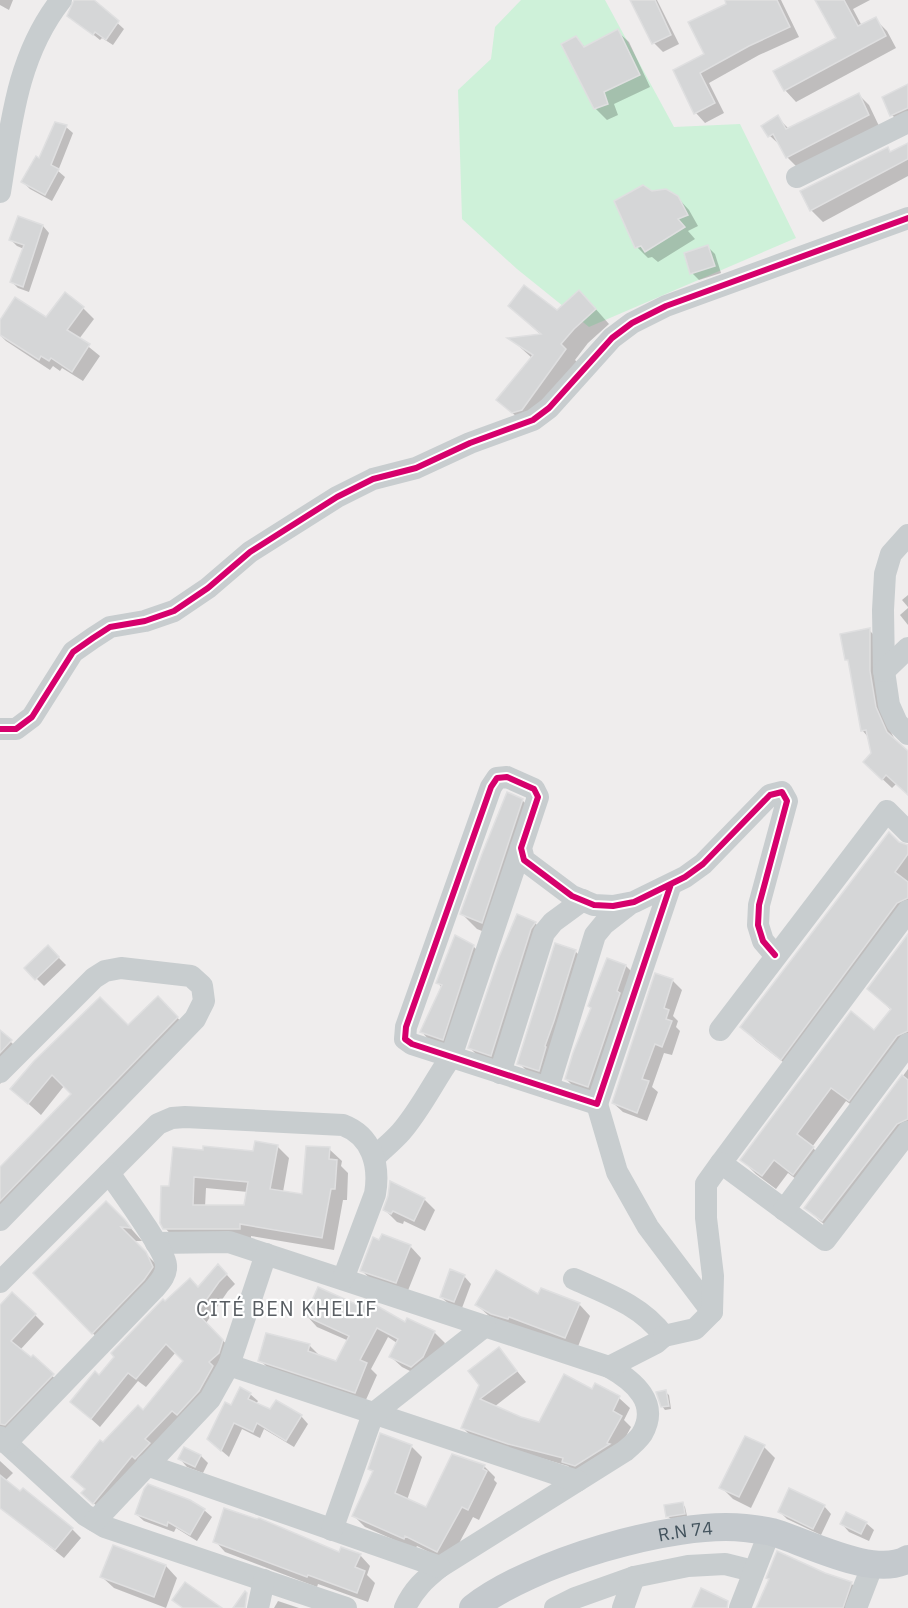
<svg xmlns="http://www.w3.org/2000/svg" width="908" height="1608" viewBox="0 0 908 1608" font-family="'IBM Plex Sans',sans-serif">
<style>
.grass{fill:#cef1d9}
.shadow{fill:#0003;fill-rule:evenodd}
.building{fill:#d5d6d7;stroke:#dfdfe0;stroke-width:1.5;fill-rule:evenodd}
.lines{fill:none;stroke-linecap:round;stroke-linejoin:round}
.minor{stroke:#c8cdcf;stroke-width:22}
.major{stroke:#c4c9cd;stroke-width:28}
.cycleway-casing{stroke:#fff;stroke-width:10}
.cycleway{stroke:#d6006c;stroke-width:6}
.labels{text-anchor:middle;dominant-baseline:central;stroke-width:4.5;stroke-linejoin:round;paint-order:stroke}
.street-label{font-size:18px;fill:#42525c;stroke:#fff}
.neighbourhood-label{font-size:20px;letter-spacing:1.5px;fill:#585d62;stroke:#fff}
</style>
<rect width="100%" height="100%" fill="#efeded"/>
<path class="grass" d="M 521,0 L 605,0 L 674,127 L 740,124 L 796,238 L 589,327 L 517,269 L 462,219 L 458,90 L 491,59 L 495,27 Z"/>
<g class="shadow">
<path d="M 0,0 L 13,0 L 9,10 L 0,5 Z"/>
<path d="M 78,0 L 92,0 L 124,29 L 113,45 L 102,38 L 100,40 L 69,15 Z"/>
<path d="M 631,0 L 657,0 L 679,44 L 663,52 L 654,43 Z"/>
<path d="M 726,0 L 781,0 L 799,37 L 759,55 L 709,83 L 724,113 L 705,123 L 696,113 L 675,71 L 706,54 L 729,4 Z"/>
<path d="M 817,0 L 870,0 L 853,9 L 862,26 L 875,19 L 887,31 L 896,48 L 796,102 L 785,90 L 838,39 Z"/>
<path d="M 617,31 L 629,42 L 650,87 L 614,104 L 618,115 L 607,120 L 595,108 L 576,38 L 586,48 Z"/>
<path d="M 908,86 L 908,124 L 903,126 L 892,115 Z"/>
<path d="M 859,95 L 869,105 L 879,126 L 798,168 L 788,158 L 781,146 L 770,136 L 777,117 L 789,129 Z"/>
<path d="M 55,124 L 66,127 L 73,133 L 58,171 L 65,177 L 52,201 L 30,189 L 23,182 L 40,160 Z"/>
<path d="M 908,145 L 908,176 L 823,222 L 811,210 L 887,149 L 892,153 Z"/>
<path d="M 652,192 L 677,197 L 689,210 L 698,226 L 688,231 L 695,239 L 658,262 L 652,257 L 648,258 L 637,247 Z"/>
<path d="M 18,218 L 43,226 L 49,233 L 29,292 L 18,288 L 11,281 L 24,249 L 17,246 L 11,240 Z"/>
<path d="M 708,247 L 715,254 L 721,273 L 699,280 L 692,273 Z"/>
<path d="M 510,306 L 557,312 L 594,307 L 609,324 L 588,343 L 575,360 L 580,365 L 528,427 L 498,400 L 532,358 L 511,339 L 542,336 Z"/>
<path d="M 83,308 L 94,319 L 79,339 L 100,356 L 83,381 L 62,368 L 60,371 L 53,366 L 50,370 L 6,341 L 0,335 L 0,322 L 47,319 Z"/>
<path d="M 908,595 L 908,607 L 902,600 Z"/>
<path d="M 908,608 L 908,625 L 900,615 Z"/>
<path d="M 869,630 L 879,640 L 886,722 L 896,742 L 908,753 L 908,794 L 897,783 L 892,788 L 875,772 L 869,738 L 862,730 L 850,663 L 847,659 Z"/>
<path d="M 522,800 L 538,816 L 497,937 L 477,929 L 462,914 Z"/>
<path d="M 903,846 L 908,847 L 908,921 L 796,1072 L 756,1041 L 742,1027 Z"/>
<path d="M 535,923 L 550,938 L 507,1070 L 485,1063 L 470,1048 L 500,958 Z"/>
<path d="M 908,936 L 908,1054 L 863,1113 L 846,1101 L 812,1147 L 827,1162 L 808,1188 L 788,1173 L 776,1189 L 756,1174 L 742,1160 L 874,1032 L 892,1011 L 869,989 Z"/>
<path d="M 473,946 L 481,954 L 450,1046 L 429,1040 L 422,1032 L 442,988 L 438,983 Z"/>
<path d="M 48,947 L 66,965 L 44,986 L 26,968 Z"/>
<path d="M 575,951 L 584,960 L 548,1079 L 528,1072 L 519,1063 Z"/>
<path d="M 626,966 L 636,976 L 598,1096 L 576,1089 L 566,1079 Z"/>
<path d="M 656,975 L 673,981 L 682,990 L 673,1016 L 678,1021 L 676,1027 L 680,1031 L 672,1055 L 664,1053 L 652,1087 L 658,1092 L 647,1121 L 623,1112 L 613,1103 Z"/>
<path d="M 170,1010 L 189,1030 L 0,1227 L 0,1170 L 73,1094 L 64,1086 L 41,1115 L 12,1089 L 128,1027 Z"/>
<path d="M 0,1032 L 26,1056 L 0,1084 Z"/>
<path d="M 908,1069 L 908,1142 L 837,1234 L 820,1221 L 806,1208 Z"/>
<path d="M 277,1146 L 289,1158 L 283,1192 L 304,1196 L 329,1149 L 342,1161 L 341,1166 L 348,1173 L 347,1200 L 343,1200 L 334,1250 L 251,1236 L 251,1241 L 177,1241 L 165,1228 L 170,1187 L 204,1151 L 255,1153 ZM 206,1188 L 248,1192 L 245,1207 L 205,1207 Z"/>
<path d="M 424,1199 L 435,1210 L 425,1231 L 404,1221 L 403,1224 L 397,1222 L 385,1210 Z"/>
<path d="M 120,1216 L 142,1241 L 133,1241 L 159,1267 L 106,1347 L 35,1273 Z"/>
<path d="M 410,1246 L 421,1258 L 407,1293 L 374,1282 L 362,1271 Z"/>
<path d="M 219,1266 L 235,1284 L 228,1291 L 206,1323 L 232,1350 L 221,1376 L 103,1512 L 83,1493 L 86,1490 L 73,1477 L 103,1444 L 143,1412 L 185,1361 L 176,1352 L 146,1387 L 138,1381 L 100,1427 L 72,1402 L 99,1377 L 165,1303 L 198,1289 Z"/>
<path d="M 464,1276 L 471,1284 L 462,1308 L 449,1304 L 441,1297 Z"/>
<path d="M 539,1297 L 579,1304 L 590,1316 L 577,1349 L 489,1316 L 477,1305 Z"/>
<path d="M 0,1307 L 35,1315 L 44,1324 L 20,1350 L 62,1384 L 0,1436 Z"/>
<path d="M 362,1309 L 434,1332 L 445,1343 L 433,1368 L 422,1377 L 402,1367 L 391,1357 L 397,1343 L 388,1337 L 371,1369 L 377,1375 L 365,1402 L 271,1371 L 260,1360 L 267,1335 L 310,1346 L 321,1357 L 337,1363 L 349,1341 L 317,1327 L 307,1316 Z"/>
<path d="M 499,1349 L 526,1382 L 494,1407 L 521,1418 L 540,1423 L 593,1391 L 596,1385 L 619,1398 L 630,1408 L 624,1420 L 631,1427 L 617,1453 L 574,1472 L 568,1466 L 473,1438 L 463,1428 Z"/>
<path d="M 665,1392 L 669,1395 L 671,1409 L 665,1410 L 662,1406 Z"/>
<path d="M 250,1394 L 258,1401 L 256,1404 L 271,1411 L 301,1416 L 308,1424 L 294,1447 L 264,1429 L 260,1438 L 242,1429 L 229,1457 L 216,1446 L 232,1407 Z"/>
<path d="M 411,1446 L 422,1457 L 407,1500 L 427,1509 L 484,1466 L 495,1477 L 494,1480 L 497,1483 L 479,1520 L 473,1517 L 449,1562 L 417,1546 L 415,1549 L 365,1527 L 354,1516 L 374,1473 L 370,1469 Z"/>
<path d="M 764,1447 L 775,1458 L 751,1508 L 733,1499 L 721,1487 Z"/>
<path d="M 184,1449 L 201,1456 L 208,1463 L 203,1473 L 187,1467 L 180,1459 Z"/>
<path d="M 0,1461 L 13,1473 L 5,1481 L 72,1529 L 81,1538 L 64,1558 L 0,1507 Z"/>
<path d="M 682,1503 L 685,1507 L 687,1516 L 671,1519 L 667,1516 Z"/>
<path d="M 824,1506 L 831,1514 L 821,1535 L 787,1519 L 780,1512 Z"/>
<path d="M 204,1510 L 212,1517 L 197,1541 L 176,1528 L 174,1532 L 144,1521 L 136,1514 Z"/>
<path d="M 866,1523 L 874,1530 L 869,1541 L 849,1532 L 842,1524 Z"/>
<path d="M 215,1541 L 360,1555 L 370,1566 L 367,1575 L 375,1583 L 368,1602 L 318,1584 L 317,1587 L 225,1552 Z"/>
<path d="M 113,1547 L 166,1566 L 177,1578 L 166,1608 L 114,1588 L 102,1577 Z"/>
<path d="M 824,1574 L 851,1583 L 861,1594 L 856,1608 L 758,1608 Z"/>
<path d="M 278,1601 L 299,1608 L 274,1608 Z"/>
</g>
<g class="building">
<path d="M 74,0 L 94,0 L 119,21 L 106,40 L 95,32 L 93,35 L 67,16 Z"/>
<path d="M 630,0 L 655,0 L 671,35 L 652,44 Z"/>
<path d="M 725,0 L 777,0 L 790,27 L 749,46 L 700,73 L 715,103 L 694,114 L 673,70 L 704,54 L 688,22 L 726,4 Z"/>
<path d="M 815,0 L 844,0 L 858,26 L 876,17 L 886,36 L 784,91 L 773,71 L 836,38 Z"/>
<path d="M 618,29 L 640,75 L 604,92 L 608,104 L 594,109 L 561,44 L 576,36 L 584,47 Z"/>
<path d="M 908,84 L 908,108 L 890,116 L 882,97 Z"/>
<path d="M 859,93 L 869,115 L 786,158 L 773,134 L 768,137 L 761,126 L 778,115 L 786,129 Z"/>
<path d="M 55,122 L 67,125 L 51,165 L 59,169 L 45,195 L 21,182 L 36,156 L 39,158 Z"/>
<path d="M 908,143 L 908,159 L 810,211 L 800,191 L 888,147 L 890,152 Z"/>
<path d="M 643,185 L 652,191 L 666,189 L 678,196 L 688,215 L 678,219 L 685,227 L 645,252 L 641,246 L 635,248 L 614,201 Z"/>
<path d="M 18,216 L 43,225 L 23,287 L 10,282 L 24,245 L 9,240 Z"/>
<path d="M 708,245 L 715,266 L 690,274 L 684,253 Z"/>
<path d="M 524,285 L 557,310 L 579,290 L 596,309 L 574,329 L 561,344 L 566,349 L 522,410 L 512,413 L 496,400 L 533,355 L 507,338 L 541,334 L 508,306 Z"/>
<path d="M 65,292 L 84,307 L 67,330 L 90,344 L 72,372 L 51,358 L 49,361 L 41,356 L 39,360 L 0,335 L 0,320 L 15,297 L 46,317 Z"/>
<path d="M 870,628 L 870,671 L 876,707 L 887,732 L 908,751 L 908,795 L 886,775 L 882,780 L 863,762 L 871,753 L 866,730 L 861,731 L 848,660 L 845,660 L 840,634 Z"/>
<path d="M 507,792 L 523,799 L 482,923 L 460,914 L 482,854 Z"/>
<path d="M 889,832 L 899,842 L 908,845 L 908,854 L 895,872 L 908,882 L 908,898 L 897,903 L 781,1060 L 740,1027 Z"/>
<path d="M 517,914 L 536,922 L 531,929 L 491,1056 L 468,1048 L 499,957 Z"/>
<path d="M 908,934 L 908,1031 L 897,1036 L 849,1101 L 831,1088 L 797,1134 L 814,1147 L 793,1175 L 774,1160 L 762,1176 L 740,1160 L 851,1011 L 874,1030 L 891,1009 L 867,989 Z"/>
<path d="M 455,935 L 474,945 L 443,1040 L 420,1032 L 442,985 L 436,983 Z"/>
<path d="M 555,943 L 576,950 L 554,1021 L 545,1046 L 546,1047 L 539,1071 L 517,1064 Z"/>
<path d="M 48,945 L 59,957 L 35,980 L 24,968 Z"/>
<path d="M 607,958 L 626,965 L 617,991 L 620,993 L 588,1087 L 565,1079 L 573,1053 L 591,1008 L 588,1006 Z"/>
<path d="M 655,973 L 673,979 L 664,1008 L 669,1010 L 666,1019 L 672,1021 L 662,1047 L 655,1044 L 642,1079 L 649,1081 L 637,1113 L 612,1103 Z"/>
<path d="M 158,996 L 178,1017 L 0,1201 L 0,1167 L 71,1094 L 52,1075 L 28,1104 L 10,1089 L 34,1061 L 100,997 L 128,1025 Z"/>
<path d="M 0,1030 L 12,1040 L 0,1053 Z"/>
<path d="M 902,1075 L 908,1080 L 908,1119 L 897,1124 L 822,1221 L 804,1208 Z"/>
<path d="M 255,1141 L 278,1145 L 270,1189 L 302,1194 L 306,1146 L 330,1147 L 329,1159 L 337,1160 L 335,1189 L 331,1189 L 322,1238 L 240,1224 L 240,1229 L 163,1229 L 160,1223 L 161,1186 L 169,1186 L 173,1147 L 203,1150 L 203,1146 L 253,1151 ZM 194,1177 L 248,1182 L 244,1205 L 193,1205 Z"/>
<path d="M 390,1181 L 425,1198 L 414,1221 L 393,1211 L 391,1214 L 383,1210 L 388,1196 Z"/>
<path d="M 106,1201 L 125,1220 L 131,1228 L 121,1227 L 146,1252 L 153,1267 L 144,1280 L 92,1334 L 33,1273 Z"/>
<path d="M 382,1234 L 411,1245 L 396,1283 L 360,1271 L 373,1237 L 379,1240 Z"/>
<path d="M 218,1264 L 227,1274 L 219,1282 L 197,1313 L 223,1340 L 219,1353 L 209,1362 L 213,1366 L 199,1391 L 177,1415 L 172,1411 L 145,1439 L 150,1443 L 135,1459 L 132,1456 L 93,1504 L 81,1493 L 85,1489 L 71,1477 L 100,1440 L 103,1442 L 138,1405 L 143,1410 L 183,1361 L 166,1344 L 136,1379 L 128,1373 L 91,1419 L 70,1402 L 95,1371 L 99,1375 L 114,1357 L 111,1353 L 163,1299 L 165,1301 L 190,1278 L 198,1287 Z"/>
<path d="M 450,1269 L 465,1275 L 454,1302 L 440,1297 Z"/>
<path d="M 496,1270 L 538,1294 L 541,1288 L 580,1303 L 565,1338 L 509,1317 L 508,1319 L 491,1314 L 475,1305 Z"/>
<path d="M 318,1287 L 362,1307 L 365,1301 L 372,1303 L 405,1322 L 407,1318 L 435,1331 L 423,1357 L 411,1367 L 389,1357 L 398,1339 L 377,1328 L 360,1360 L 367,1363 L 355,1393 L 258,1361 L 266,1333 L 310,1344 L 308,1351 L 336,1361 L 349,1336 L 305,1316 Z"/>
<path d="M 12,1292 L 36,1314 L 11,1341 L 31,1357 L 33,1355 L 54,1374 L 5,1425 L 0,1424 L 0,1305 Z"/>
<path d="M 499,1347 L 517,1371 L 480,1399 L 521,1417 L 539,1422 L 564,1374 L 592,1389 L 595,1383 L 620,1396 L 613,1411 L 622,1416 L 607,1443 L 610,1444 L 575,1466 L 562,1462 L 563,1458 L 508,1444 L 461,1428 L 479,1385 L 468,1371 Z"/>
<path d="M 240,1387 L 251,1393 L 248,1399 L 270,1409 L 276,1400 L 302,1415 L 286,1441 L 257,1423 L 253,1432 L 234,1423 L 221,1451 L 207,1439 L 225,1402 L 231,1405 Z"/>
<path d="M 666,1390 L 669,1406 L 661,1407 L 656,1392 Z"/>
<path d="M 380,1433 L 412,1445 L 395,1493 L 426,1507 L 452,1454 L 485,1465 L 483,1469 L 487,1471 L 468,1510 L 462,1507 L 437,1552 L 405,1536 L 404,1539 L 352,1516 L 373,1471 L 368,1469 Z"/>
<path d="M 745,1436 L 765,1445 L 739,1497 L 719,1488 Z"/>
<path d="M 184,1447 L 201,1455 L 195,1467 L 178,1459 Z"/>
<path d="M 0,1475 L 20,1491 L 23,1488 L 73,1528 L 55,1550 L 0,1508 Z"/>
<path d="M 148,1484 L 190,1500 L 205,1509 L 190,1535 L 168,1522 L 167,1526 L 135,1514 L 144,1489 Z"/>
<path d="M 789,1488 L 825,1505 L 813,1529 L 778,1512 Z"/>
<path d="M 683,1502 L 685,1514 L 666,1517 L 664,1505 Z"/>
<path d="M 224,1508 L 257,1519 L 259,1518 L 339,1552 L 341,1547 L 361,1554 L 355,1567 L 365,1571 L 357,1593 L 308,1575 L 307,1577 L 213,1542 Z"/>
<path d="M 846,1512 L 867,1522 L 861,1534 L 840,1524 Z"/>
<path d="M 113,1545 L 166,1565 L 154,1597 L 100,1577 Z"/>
<path d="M 777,1551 L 825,1573 L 852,1582 L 843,1608 L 756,1608 L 769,1579 L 766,1578 Z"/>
<path d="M 185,1582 L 222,1608 L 183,1608 L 172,1600 Z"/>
<path d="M 701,1588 L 728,1601 L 727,1608 L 692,1608 Z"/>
<path d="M 245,1591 L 247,1593 L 245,1608 L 233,1608 Z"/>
</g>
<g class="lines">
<g class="minor">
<path d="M 797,177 L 908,122"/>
<path d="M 0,192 C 11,124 17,56 61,0"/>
<path d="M 908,535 L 891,554 L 885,574 L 883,610 L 884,671 L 889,705 L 897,723 L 908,734"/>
<path d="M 884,671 L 908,648"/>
<path d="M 0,729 L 16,729 L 32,717 L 73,652 L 93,638 L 110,627 L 145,621 L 174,611 L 208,588 L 250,552 L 337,497 L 373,479 L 416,468 L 470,443 L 533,420 L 549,408 L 612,338 L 632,323 L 666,306 L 908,218"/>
<path d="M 671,884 L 597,1104 L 412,1044 L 405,1039 L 406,1027 L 491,787 L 497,778 L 507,777 L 534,789 L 538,797 L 521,848 L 524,860 L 572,896 L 594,905 L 613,906 L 634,902 L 685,877 L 703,864 L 770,795 L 782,792 L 787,801 L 759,905 L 758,925 L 763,941 L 775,955"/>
<path d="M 908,911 L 721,1163 L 825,1240 L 908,1132"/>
<path d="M 720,1030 L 887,811 L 908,832"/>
<path d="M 0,1072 L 94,978 L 105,971 L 121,968 L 191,976 L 202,986 L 204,1001 L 195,1019 L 0,1220"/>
<path d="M 500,1073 L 544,933 L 553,922 L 583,900"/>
<path d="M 548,1088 L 595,935 L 604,924 L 631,903"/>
<path d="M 597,1104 L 617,1172 L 648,1227 L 712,1312"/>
<path d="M 374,1158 C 383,1149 393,1141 401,1132 C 421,1109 434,1081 451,1057 L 521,848"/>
<path d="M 784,1210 L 908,1044"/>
<path d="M 156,1243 L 229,1242 L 609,1367 C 634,1381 660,1403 642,1434 C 638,1440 631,1446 625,1451 L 440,1567 C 425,1579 413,1590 405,1608"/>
<path d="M 574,1279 C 608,1294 642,1306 664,1336 L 656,1343 L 609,1367"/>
<path d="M 0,1282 L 158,1124 L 172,1118 L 185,1117 L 343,1125 C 372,1136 380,1165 375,1194 L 343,1279"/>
<path d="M 664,1336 L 695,1329 L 712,1312 L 713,1276 L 706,1218 L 706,1184 L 721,1163"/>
<path d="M 229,1365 L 577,1481"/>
<path d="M 0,1437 L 85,1515 L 105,1527 L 346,1608"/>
<path d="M 6,1443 L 154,1289 C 160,1282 167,1275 166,1265 C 165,1250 120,1189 109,1173"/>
<path d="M 147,1465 L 440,1567"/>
<path d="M 95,1521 L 210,1399 L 229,1365 L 266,1254"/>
<path d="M 332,1530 L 373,1414 L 485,1326"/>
<path d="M 258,1608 L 264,1580"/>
<path d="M 555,1608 L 575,1598 L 634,1577 L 688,1566 L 725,1564 L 753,1571"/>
<path d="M 623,1608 L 634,1577"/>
<path d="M 740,1608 L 770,1531"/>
<path d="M 856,1608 L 873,1564"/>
</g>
<path class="major" id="s1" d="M 473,1608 C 530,1563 673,1520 745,1528 C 754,1529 764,1530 772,1532 C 807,1542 875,1579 908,1559"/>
<g class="cycleway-casing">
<g id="cycleway">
<path d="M 0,729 L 16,729 L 32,717 L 73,652 L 93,638 L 110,627 L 145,621 L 174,611 L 208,588 L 250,552 L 337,497 L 373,479 L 416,468 L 470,443 L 533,420 L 549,408 L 612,338 L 632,323 L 666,306 L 908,218"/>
<path d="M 671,884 L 597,1104 L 412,1044 L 405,1039 L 406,1027 L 491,787 L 497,778 L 507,777 L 534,789 L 538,797 L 521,848 L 524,860 L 572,896 L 594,905 L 613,906 L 634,902 L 685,877 L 703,864 L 770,795 L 782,792 L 787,801 L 759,905 L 758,925 L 763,941 L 775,955"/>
</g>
</g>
<use href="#cycleway" class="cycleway"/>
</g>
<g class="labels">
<g class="street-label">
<text stroke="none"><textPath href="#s1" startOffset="228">R.N 74</textPath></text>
</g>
<g class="neighbourhood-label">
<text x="287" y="1308">CITÉ BEN KHELIF</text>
</g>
</g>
</svg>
